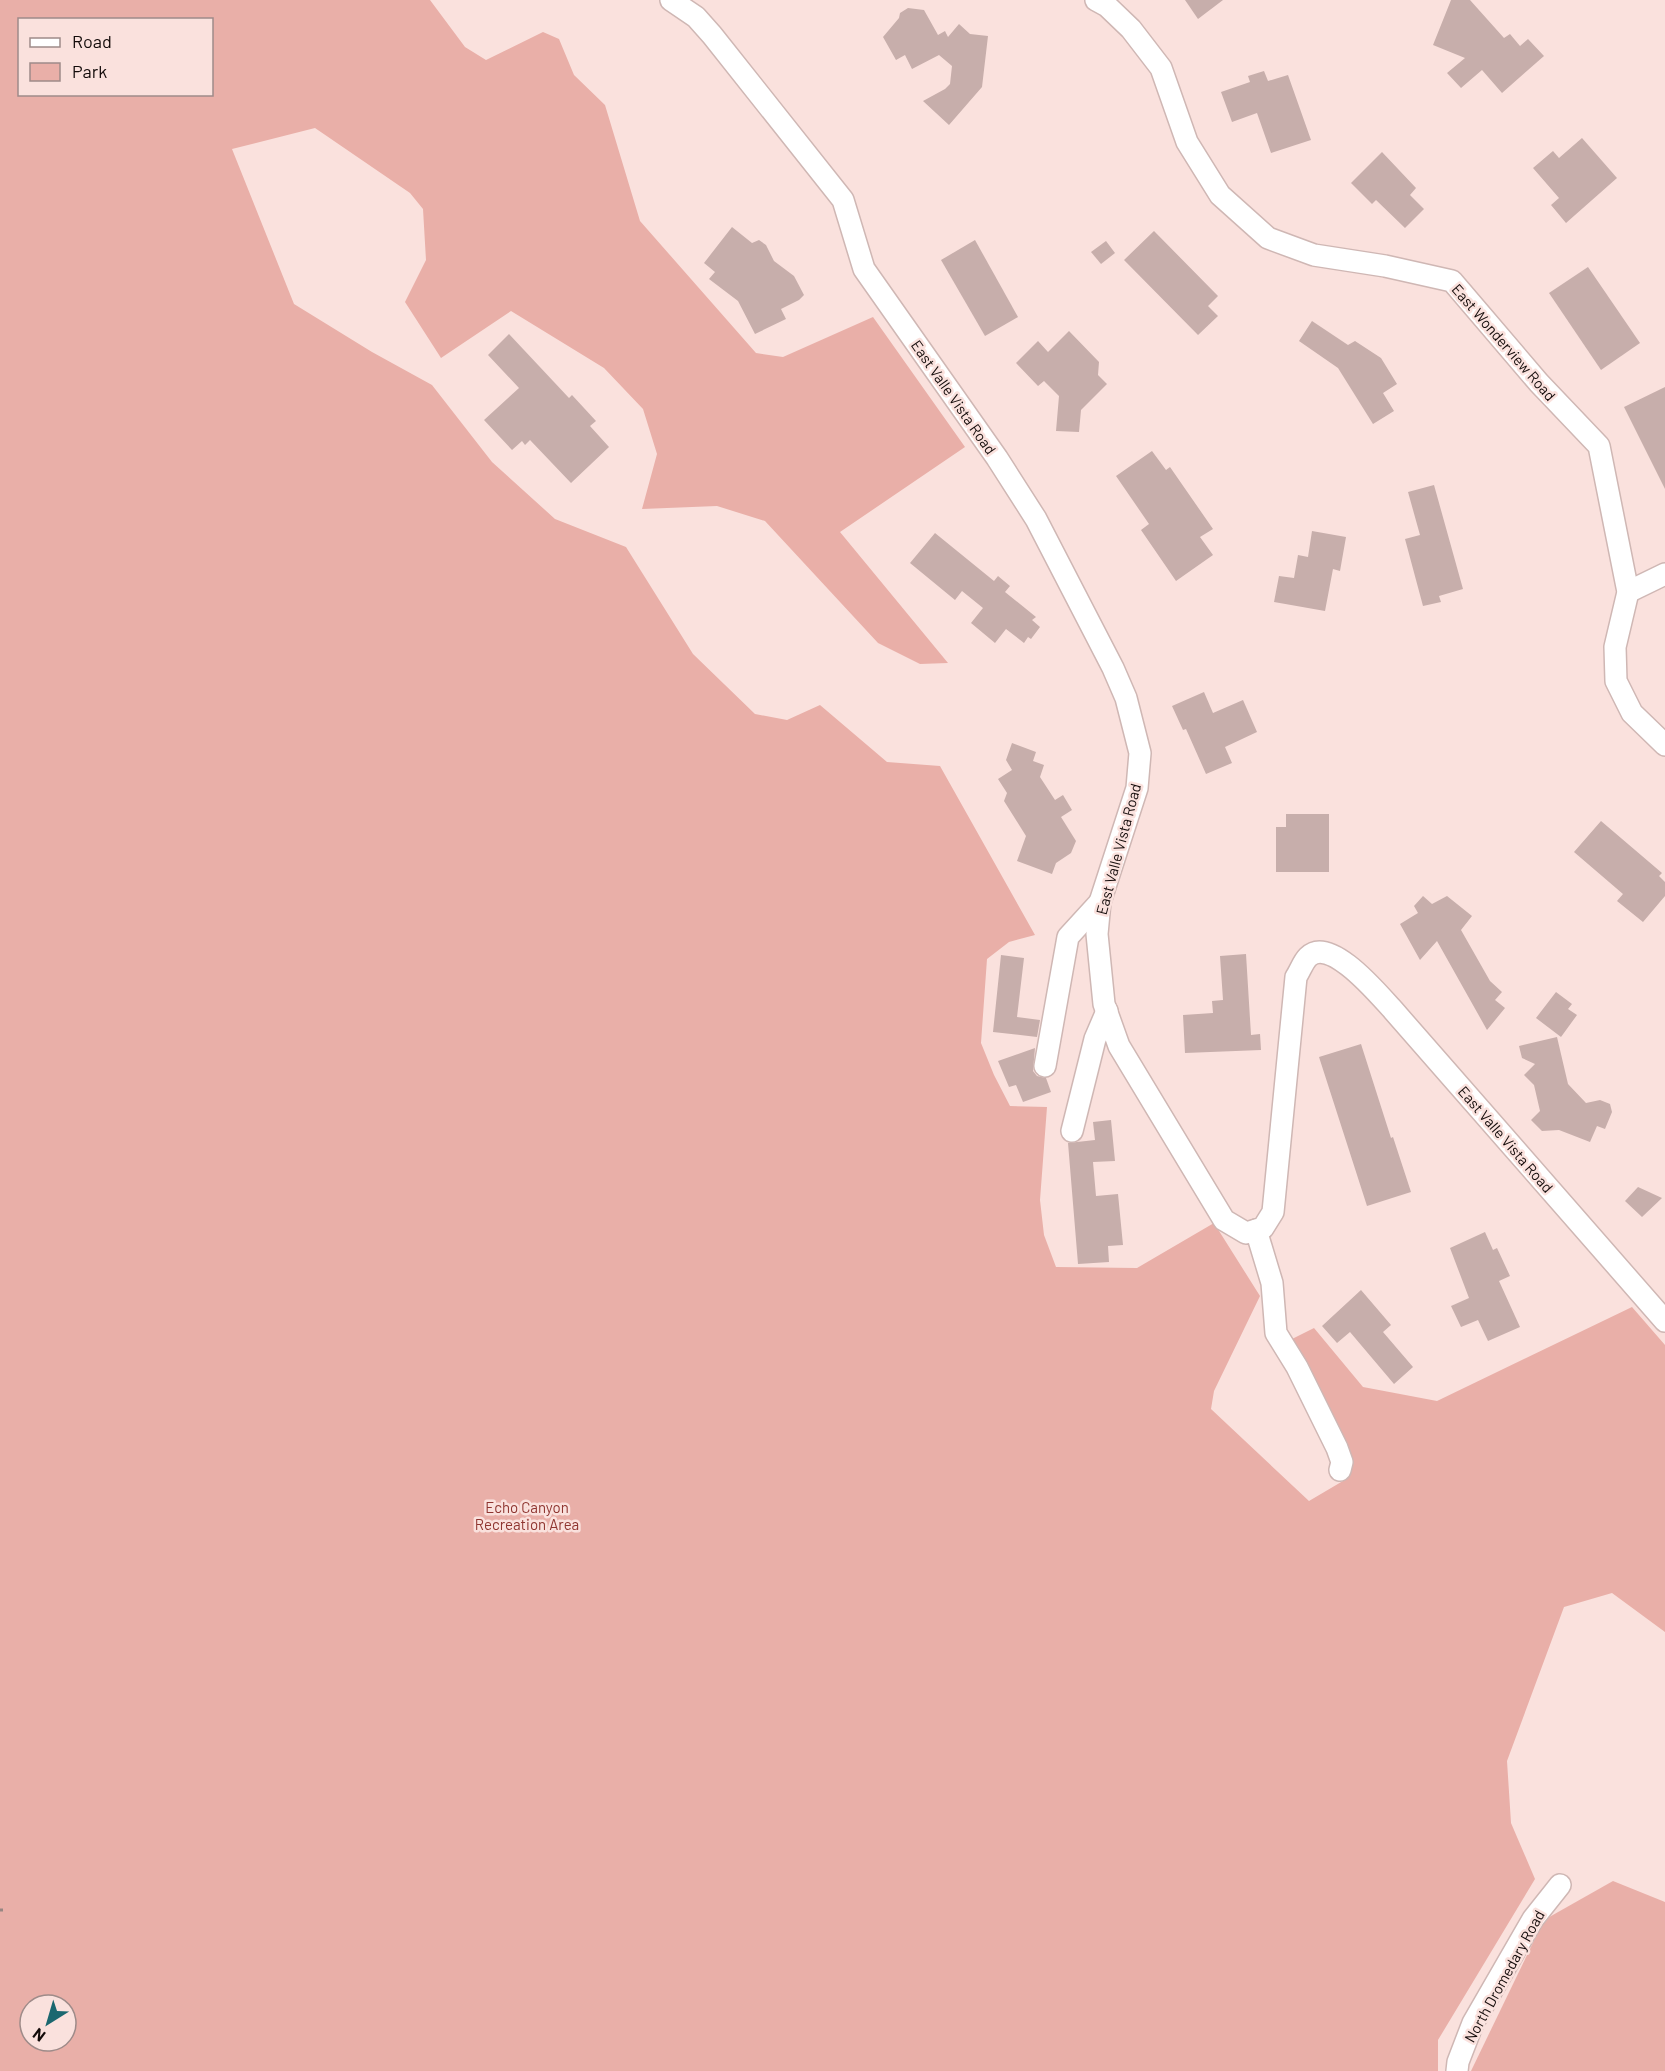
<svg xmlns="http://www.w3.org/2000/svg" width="1665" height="2071" viewBox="0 0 1665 2071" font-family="Barlow,sans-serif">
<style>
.green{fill:#e9afa8;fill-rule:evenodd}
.building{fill:#c7aeab}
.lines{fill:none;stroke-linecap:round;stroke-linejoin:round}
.minor-casing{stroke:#cfb7b4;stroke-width:24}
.path{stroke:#978683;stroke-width:3;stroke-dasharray:4.5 4.5;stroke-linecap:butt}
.minor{stroke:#fff;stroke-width:21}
.labels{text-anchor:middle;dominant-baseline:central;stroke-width:5;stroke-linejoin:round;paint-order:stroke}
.street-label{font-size:15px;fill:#130b0a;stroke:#fae1dd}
.park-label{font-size:15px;fill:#8f3530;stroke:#fae1dd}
</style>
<rect width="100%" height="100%" fill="#fae1dd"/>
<g class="green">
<path d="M 0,0 L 430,0 L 465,47 L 486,60 L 543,32 L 559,39 L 574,75 L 605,105 L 640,221 L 756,353 L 783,357 L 873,317 L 965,447 L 840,532 L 948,663 L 920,664 L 878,643 L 765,521 L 717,506 L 642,509 L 657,454 L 643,409 L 604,368 L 511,311 L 441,358 L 405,302 L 426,260 L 423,209 L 410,193 L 315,128 L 232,149 L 294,304 L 372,352 L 432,385 L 492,462 L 555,519 L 626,547 L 693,654 L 755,714 L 787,720 L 820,705 L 887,762 L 940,766 L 1035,935 L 1009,942 L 987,959 L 981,1043 L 994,1075 L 1010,1106 L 1047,1107 L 1040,1200 L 1044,1235 L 1056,1267 L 1137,1268 L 1214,1223 L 1260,1296 L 1214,1391 L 1211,1409 L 1309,1501 L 1348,1478 L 1352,1464 L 1317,1393 L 1288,1341 L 1314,1328 L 1363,1387 L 1437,1401 L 1632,1307 L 1665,1345 L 1665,1632 L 1612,1593 L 1564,1607 L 1507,1761 L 1511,1823 L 1535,1879 L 1438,2040 L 1438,2071 L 0,2071 ZM 20,20 L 212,20 L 212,94 L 20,94 ZM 30,2005 L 66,2005 L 66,2041 L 30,2041 Z"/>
<path d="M 1613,1881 L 1665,1902 L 1665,2071 L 1471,2071 L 1544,1920 Z"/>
</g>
<g class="building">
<path d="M 1185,0 L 1223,0 L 1198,19 Z"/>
<path d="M 1451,0 L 1470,0 L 1504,38 L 1510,34 L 1520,46 L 1528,39 L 1544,56 L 1502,93 L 1482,70 L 1461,88 L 1447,73 L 1465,58 L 1433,45 Z"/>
<path d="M 908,8 L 924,10 L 938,35 L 945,31 L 948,37 L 959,24 L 970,34 L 988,36 L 982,87 L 949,125 L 923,101 L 945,89 L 950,84 L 952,66 L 939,55 L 912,69 L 905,55 L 896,60 L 883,37 L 899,18 L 900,13 Z"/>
<path d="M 1264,71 L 1268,81 L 1288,75 L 1311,140 L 1271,153 L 1257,113 L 1232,122 L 1221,92 L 1250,82 L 1248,76 Z"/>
<path d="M 1582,138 L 1617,178 L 1566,223 L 1551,205 L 1559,198 L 1533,168 L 1553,151 L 1559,158 Z"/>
<path d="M 1382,152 L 1416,188 L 1410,195 L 1424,209 L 1405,228 L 1376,200 L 1372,204 L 1351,183 Z"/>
<path d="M 732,227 L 752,243 L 759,240 L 766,245 L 774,261 L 794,276 L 804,295 L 799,300 L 781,309 L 786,319 L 755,334 L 738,301 L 709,279 L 715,272 L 704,263 Z"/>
<path d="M 1154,231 L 1218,296 L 1208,306 L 1218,316 L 1198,335 L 1124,260 Z"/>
<path d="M 975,240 L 1018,317 L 985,336 L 941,260 Z"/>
<path d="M 1106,241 L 1115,253 L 1101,264 L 1091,252 Z"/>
<path d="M 1588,267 L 1640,343 L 1601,370 L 1549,293 Z"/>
<path d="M 1312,321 L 1348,345 L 1355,341 L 1381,358 L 1397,384 L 1383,393 L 1394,411 L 1373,424 L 1338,368 L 1299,341 Z"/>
<path d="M 1069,331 L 1099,362 L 1098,375 L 1107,384 L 1081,410 L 1079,432 L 1056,431 L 1059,396 L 1044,381 L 1038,386 L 1016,363 L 1038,341 L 1048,352 Z"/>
<path d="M 509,334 L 569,398 L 572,395 L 596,421 L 590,426 L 609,447 L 571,483 L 530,440 L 525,445 L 522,441 L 512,450 L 484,420 L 519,388 L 488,355 Z"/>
<path d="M 1665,387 L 1665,489 L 1624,407 Z"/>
<path d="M 1152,451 L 1166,470 L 1170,467 L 1213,529 L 1200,537 L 1213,555 L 1176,581 L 1141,530 L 1149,524 L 1116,476 Z"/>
<path d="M 1434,485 L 1463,589 L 1439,596 L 1441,602 L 1423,606 L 1405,539 L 1420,535 L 1408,492 Z"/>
<path d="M 1312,531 L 1346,537 L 1340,571 L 1333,569 L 1325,611 L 1274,602 L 1279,576 L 1294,578 L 1298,555 L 1308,557 Z"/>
<path d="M 935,533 L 994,581 L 998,576 L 1010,586 L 1005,592 L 1036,617 L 1032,620 L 1040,627 L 1031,639 L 1028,637 L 1024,643 L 1006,629 L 995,643 L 971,623 L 983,608 L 962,591 L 955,600 L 910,563 Z"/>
<path d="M 1204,692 L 1213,713 L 1243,700 L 1257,732 L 1225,747 L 1232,763 L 1206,774 L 1186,729 L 1183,730 L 1172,706 Z"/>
<path d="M 1012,743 L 1036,752 L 1033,761 L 1044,765 L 1040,777 L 1055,800 L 1063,795 L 1072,810 L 1061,817 L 1076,841 L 1071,853 L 1056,863 L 1052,874 L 1017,861 L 1026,836 L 1004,801 L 1007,793 L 998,779 L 1012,770 L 1006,760 Z"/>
<path d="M 1286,814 L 1329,814 L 1329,872 L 1276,872 L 1276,827 L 1286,827 Z"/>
<path d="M 1601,821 L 1662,873 L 1659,876 L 1665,882 L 1665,896 L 1643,922 L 1617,901 L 1623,894 L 1574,852 Z"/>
<path d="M 1423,896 L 1432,904 L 1447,896 L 1472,916 L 1461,930 L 1490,981 L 1502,992 L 1495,1000 L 1505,1008 L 1487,1030 L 1437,941 L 1420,960 L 1400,924 L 1418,913 L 1414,906 Z"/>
<path d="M 1246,954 L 1251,1035 L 1260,1034 L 1261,1050 L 1185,1053 L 1183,1015 L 1213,1013 L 1212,1001 L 1223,1000 L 1220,956 Z"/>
<path d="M 1001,955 L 1024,958 L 1017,1017 L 1040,1020 L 1037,1037 L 993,1032 Z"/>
<path d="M 1556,992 L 1572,1004 L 1568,1009 L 1577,1015 L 1561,1037 L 1536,1018 Z"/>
<path d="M 1557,1037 L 1568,1084 L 1586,1103 L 1600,1100 L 1610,1104 L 1612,1112 L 1605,1129 L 1597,1126 L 1590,1142 L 1559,1130 L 1542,1131 L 1531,1120 L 1540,1111 L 1534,1085 L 1524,1075 L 1535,1064 L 1522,1058 L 1519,1046 Z"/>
<path d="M 1361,1044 L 1391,1138 L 1393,1137 L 1411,1192 L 1367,1206 L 1319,1057 Z"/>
<path d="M 1035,1048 L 1033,1071 L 1037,1076 L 1046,1078 L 1051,1092 L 1023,1102 L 1016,1085 L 1009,1087 L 998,1061 Z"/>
<path d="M 1111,1120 L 1115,1161 L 1093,1162 L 1096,1196 L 1118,1194 L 1123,1245 L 1108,1246 L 1109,1262 L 1078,1264 L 1068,1143 L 1095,1140 L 1093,1122 Z"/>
<path d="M 1638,1187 L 1662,1198 L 1642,1217 L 1625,1201 Z"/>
<path d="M 1485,1232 L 1493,1250 L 1497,1248 L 1510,1276 L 1499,1281 L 1520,1327 L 1488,1341 L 1478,1320 L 1461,1327 L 1451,1306 L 1469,1298 L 1450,1248 Z"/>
<path d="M 1361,1290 L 1391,1325 L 1383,1332 L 1413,1367 L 1394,1384 L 1350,1332 L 1337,1343 L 1322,1326 Z"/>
</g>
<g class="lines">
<g class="minor-casing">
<g id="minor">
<path d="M 671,0 L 696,17 L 712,35 L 843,200 L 864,269 L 997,458 L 1036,519 L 1113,668 L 1126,698 L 1140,753 L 1137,788 L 1100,902 L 1097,934 L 1104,1004 L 1119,1046 L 1224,1220 L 1246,1233 L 1263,1228 L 1273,1212 L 1296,977 C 1300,971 1303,962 1308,957 C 1330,935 1379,995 1393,1010 L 1665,1321"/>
<path d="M 1096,0 L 1107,6 L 1131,29 L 1161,68 L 1187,142 L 1220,195 L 1268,238 L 1314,255 L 1385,266 L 1452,281 L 1539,383 L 1599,446 L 1628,592 L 1615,647 L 1616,681 L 1632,713 L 1665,745"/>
<path d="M 1628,592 L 1665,574"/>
<path d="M 1045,1066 L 1068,937 L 1100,902"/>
<path d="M 1072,1131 L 1095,1039 L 1107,1011"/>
<path d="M 1256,1230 L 1272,1283 L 1276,1333 L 1297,1367 L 1337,1448 L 1342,1462 L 1340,1470"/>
<path d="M 1457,2071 L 1458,2062 L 1473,2023 L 1533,1919 L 1560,1885"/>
</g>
</g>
<path class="path" d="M 0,1910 L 3,1910"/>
<use href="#minor" class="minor"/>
</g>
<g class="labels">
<g class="street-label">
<text transform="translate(1504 342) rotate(49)">East Wonderview Road</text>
<text transform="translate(954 397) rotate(55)">East Valle Vista Road</text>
<text transform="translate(1118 849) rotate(-75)">East Valle Vista Road</text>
<text transform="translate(1506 1139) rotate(49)">East Valle Vista Road</text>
<text transform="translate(1504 1976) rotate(-61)">North Dromedary Road</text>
</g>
<g class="park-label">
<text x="527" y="1507">Echo Canyon<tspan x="527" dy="17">Recreation Area</tspan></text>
</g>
</g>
<rect x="18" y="18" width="195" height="78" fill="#fae1dd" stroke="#9e8b89" stroke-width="1.5"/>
<rect x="30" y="38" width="30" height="9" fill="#ffffff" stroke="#9e8b89" stroke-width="1.5"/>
<text x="72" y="48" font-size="18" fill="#130b0a">Road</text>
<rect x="30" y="63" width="30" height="18" fill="#e9afa8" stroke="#9e8b89" stroke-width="1.5"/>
<text x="72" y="78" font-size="18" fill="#130b0a">Park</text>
<g transform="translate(48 2023) rotate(217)"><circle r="28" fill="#fae1dd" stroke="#9e8b89" stroke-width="1.5"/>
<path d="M0-4.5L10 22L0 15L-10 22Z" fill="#1b676f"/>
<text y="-9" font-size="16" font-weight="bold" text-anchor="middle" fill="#130b0a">N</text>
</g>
</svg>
